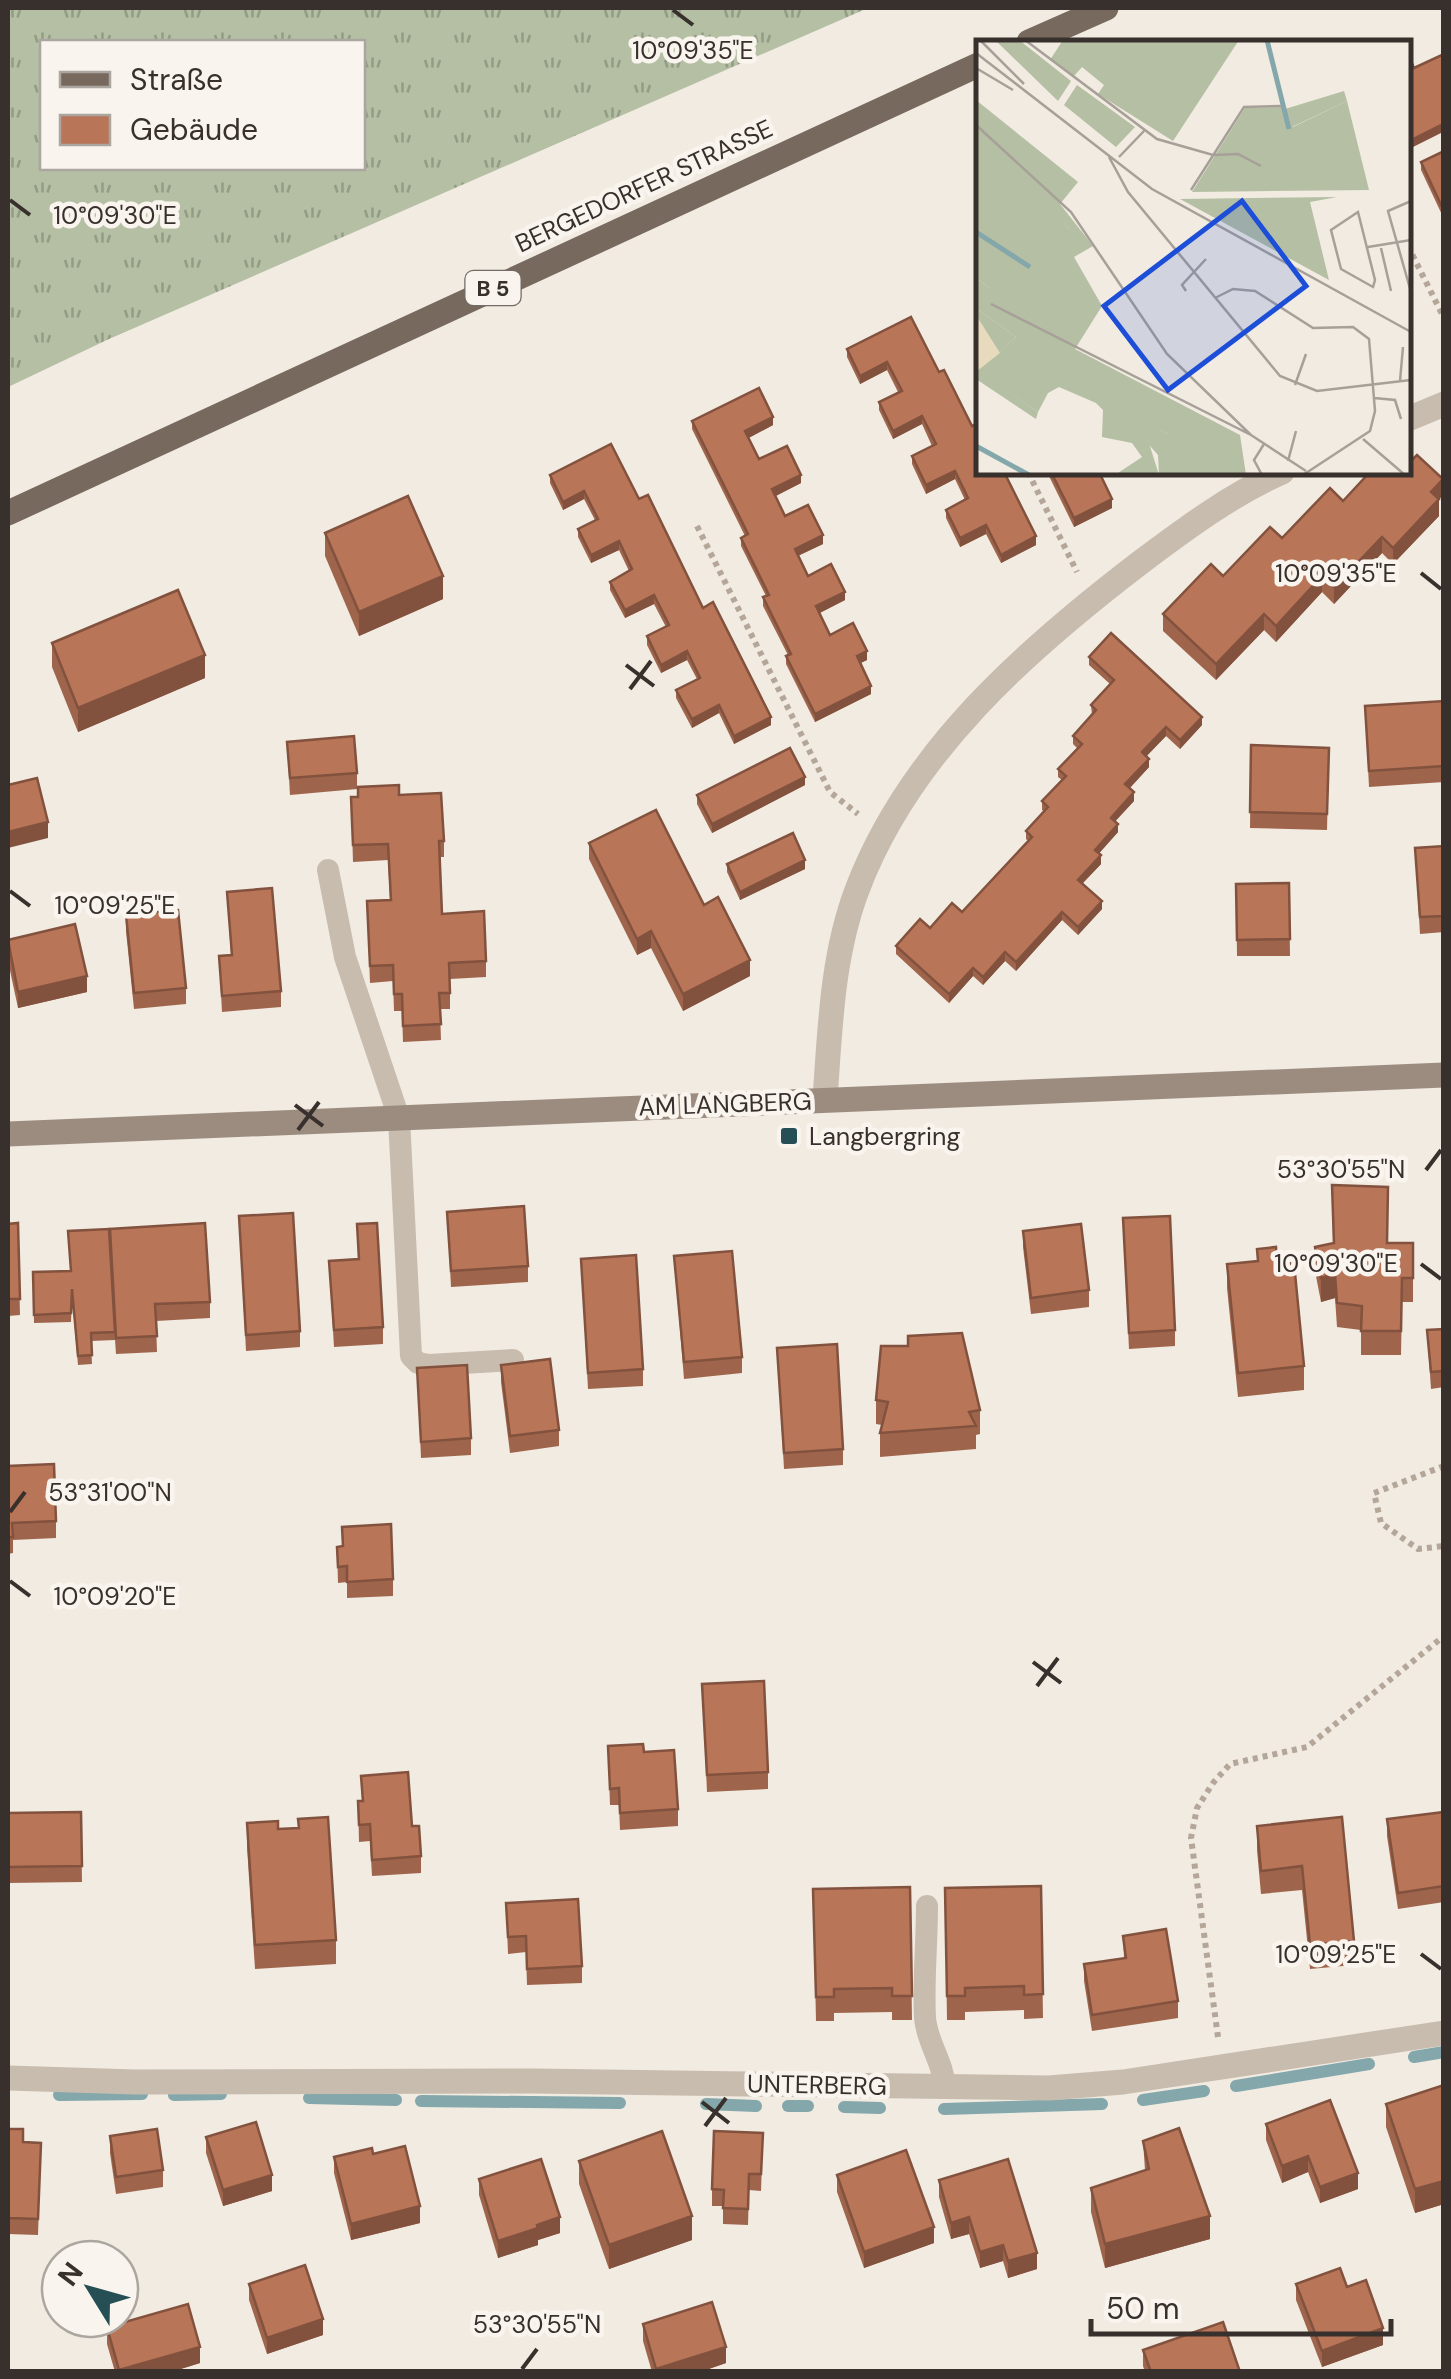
<svg xmlns="http://www.w3.org/2000/svg" width="1451" height="2379" viewBox="0 0 1451 2379" font-family="'DM Sans',sans-serif">
<style>
.grass{fill:url(#grass-tufts);fill-rule:evenodd}
.lines{fill:none;stroke-linecap:round;stroke-linejoin:round}
.stream{stroke:#83a7ab;stroke-width:12}
.path{stroke:#b4a699;stroke-width:6;stroke-dasharray:5 5;stroke-linecap:butt}
.lane{stroke:#c8bcae;stroke-width:22}
.street{stroke:#c8bcae;stroke-width:25}
.secondary{stroke:#9c8c80;stroke-width:25}
.primary{stroke:#78695f;stroke-width:25}
.wall{fill:#9f654c}
.shaded-wall{fill:#82523e}
.building{fill:#b97558;stroke:#82523e;stroke-width:2.5}
.ticks{fill:none;stroke:#38302c;stroke-width:4}
.poi-dot{fill:#264f55;stroke:#f9f4ee;stroke-width:4}
.labels{text-anchor:middle;dominant-baseline:central;stroke-width:9;stroke-linejoin:round;paint-order:stroke}
.shield{fill:#f9f4ee;stroke:#726b66;stroke-width:2.5}
.shield-label{font-size:22px;font-weight:bold;fill:#38302c}
.street-label{font-size:25px;fill:#38302c;stroke:#f9f4ee}
.poi-label{font-size:25px;fill:#38302c;stroke:#f9f4ee;text-anchor:start}
.inset-river{fill:none;stroke:#83a7ab;stroke-width:5}
.inset-road{fill:none;stroke:#a7a099;stroke-width:2.5}
.view{fill:#1d4ed8;fill-opacity:0.15;stroke:#1d4ed8;stroke-width:5}
.inset-edge{fill:none;stroke:#38302c;stroke-width:5}
.ticks-label{font-size:25px;text-anchor:middle;fill:#38302c;stroke:#f9f4ee;stroke-width:9;stroke-linejoin:round;paint-order:stroke}
</style>
<defs>
<pattern id="grass-tufts" width="24" height="20" patternUnits="userSpaceOnUse" patternTransform="scale(2.5)"><rect width="24" height="20" fill="#b4bfa3"/><path d="M3 7l-1-3M5 7V3M7 7l1-3M15 17l-1-3M17 17v-4M19 17l1-3" fill="none" stroke="#939c85"/></pattern>
</defs>
<rect width="100%" height="100%" fill="#f1ebe1"/>
<path class="grass" d="M 8,8 L 868,8 L 109,339 L 8,387 ZM 42,42 L 362,42 L 362,168 L 42,168 Z"/>
<g class="lines">
<g class="stream">
<path d="M 1414,2057 L 1444,2052"/>
<path d="M 1236,2086 L 1369,2064"/>
<path d="M 59,2095 L 142,2094"/>
<path d="M 174,2095 L 221,2094"/>
<path d="M 309,2098 L 396,2100"/>
<path d="M 1143,2100 L 1204,2091"/>
<path d="M 421,2101 L 620,2103"/>
<path d="M 706,2104 L 756,2106"/>
<path d="M 788,2106 L 808,2106"/>
<path d="M 844,2107 L 880,2108"/>
<path d="M 944,2109 L 1102,2104"/>
</g>
<g class="path">
<path d="M 1408,246 L 1444,318"/>
<path d="M 1028,472 L 1077,572"/>
<path d="M 697,526 L 830,792 L 858,814"/>
<path d="M 1444,1466 L 1374,1493 L 1381,1523 L 1418,1549 L 1444,1546"/>
<path d="M 1218,2037 L 1191,1838 L 1197,1808 L 1213,1783 L 1230,1764 L 1307,1747 L 1444,1636"/>
</g>
<g class="lane">
<path d="M 328,870 L 345,957 L 399,1118 L 411,1356 L 418,1363 L 429,1365 L 513,1360"/>
<path d="M 927,1906 C 927,1943 923,1982 925,2018 C 927,2043 943,2061 945,2087"/>
</g>
<g class="street">
<path d="M 1408,419 L 1444,404"/>
<path d="M 825,1099 C 830,1029 832,956 857,890 C 909,752 1027,649 1141,562 C 1185,529 1232,494 1282,472"/>
<path d="M 8,2078 L 135,2082 L 534,2081 L 1049,2088 L 1123,2082 L 1444,2033"/>
</g>
<path class="secondary" d="M 8,1134 L 1444,1075"/>
<g class="primary">
<path d="M 1029,42 L 1106,8"/>
<path d="M 8,513 L 978,65"/>
</g>
</g>
<g class="wall">
<path d="M 1444,151 L 1444,219 L 1421,170 L 1421,162 Z"/>
<path d="M 847,349 L 939,372 L 972,426 L 1036,545 L 1001,563 L 986,534 L 960,547 L 946,518 L 946,510 L 965,500 L 955,479 L 926,494 L 912,464 L 912,456 L 932,446 L 922,424 L 893,439 L 879,410 L 879,402 L 898,392 L 887,370 L 860,384 L 847,357 Z"/>
<path d="M 692,421 L 773,425 L 748,438 L 759,459 L 801,483 L 775,496 L 785,516 L 823,544 L 798,556 L 808,576 L 845,600 L 819,613 L 830,635 L 867,660 L 860,663 L 871,694 L 815,722 L 786,664 L 786,656 L 788,655 L 763,606 L 763,597 L 766,596 L 741,546 L 741,538 L 745,536 L 692,429 Z"/>
<path d="M 1047,472 L 1109,472 L 1101,477 L 1112,508 L 1074,527 Z"/>
<path d="M 550,475 L 639,499 L 771,725 L 734,744 L 719,713 L 692,728 L 676,698 L 676,690 L 697,679 L 687,660 L 661,673 L 647,645 L 647,636 L 666,627 L 654,604 L 625,618 L 610,590 L 610,582 L 629,571 L 619,550 L 591,563 L 578,537 L 578,529 L 595,520 L 584,499 L 563,510 L 550,483 Z"/>
<path d="M 1443,495 L 1439,499 L 1439,516 L 1393,564 L 1382,553 L 1334,604 L 1322,592 L 1276,642 L 1264,630 L 1216,680 L 1163,631 L 1163,614 L 1343,501 Z"/>
<path d="M 325,533 L 443,599 L 359,636 L 325,556 Z"/>
<path d="M 52,643 L 205,678 L 78,732 L 52,667 Z"/>
<path d="M 1089,657 L 1202,725 L 1180,749 L 1166,736 L 1146,756 L 1149,767 L 1130,788 L 1134,801 L 1115,821 L 1118,832 L 1099,853 L 1101,864 L 1083,883 L 1102,909 L 1078,935 L 1062,920 L 1016,971 L 1005,961 L 983,985 L 973,976 L 949,1003 L 896,954 L 896,946 L 962,912 L 1028,841 L 1026,839 L 1026,831 L 1044,811 L 1042,810 L 1042,801 L 1062,780 L 1058,777 L 1058,769 L 1077,748 L 1073,744 L 1073,736 L 1092,715 L 1091,705 L 1110,684 L 1089,665 Z"/>
<path d="M 1444,701 L 1444,782 L 1369,787 L 1365,706 Z"/>
<path d="M 287,742 L 357,773 L 357,789 L 290,795 Z"/>
<path d="M 1251,745 L 1329,748 L 1327,830 L 1250,828 Z"/>
<path d="M 805,785 L 712,833 L 697,804 L 697,795 Z"/>
<path d="M 399,795 L 444,841 L 444,857 L 439,857 L 442,914 L 486,961 L 486,977 L 450,979 L 450,1009 L 440,1009 L 441,1040 L 403,1042 L 402,1011 L 394,1011 L 393,981 L 370,983 L 367,901 L 390,900 L 388,860 L 353,862 L 351,797 Z"/>
<path d="M 589,843 L 704,905 L 750,976 L 683,1011 L 651,948 L 637,955 L 589,859 Z"/>
<path d="M 1444,846 L 1444,932 L 1420,934 L 1415,848 Z"/>
<path d="M 727,864 L 805,869 L 740,900 L 727,872 Z"/>
<path d="M 1289,883 L 1290,956 L 1237,956 L 1236,884 Z"/>
<path d="M 8,890 L 10,904 L 10,920 L 8,921 Z"/>
<path d="M 227,892 L 281,991 L 281,1007 L 222,1012 L 219,956 L 231,955 Z"/>
<path d="M 126,915 L 186,988 L 186,1004 L 134,1009 L 126,931 Z"/>
<path d="M 8,940 L 87,992 L 18,1008 L 8,961 Z"/>
<path d="M 1332,1185 L 1388,1243 L 1413,1243 L 1413,1302 L 1402,1302 L 1401,1355 L 1361,1355 L 1361,1330 L 1337,1327 L 1335,1298 L 1321,1302 L 1315,1271 L 1315,1247 L 1333,1243 Z"/>
<path d="M 447,1212 L 528,1266 L 528,1282 L 451,1287 Z"/>
<path d="M 239,1216 L 300,1331 L 300,1347 L 246,1351 Z"/>
<path d="M 1123,1218 L 1175,1330 L 1175,1346 L 1129,1349 Z"/>
<path d="M 18,1223 L 20,1315 L 8,1316 L 8,1224 Z"/>
<path d="M 357,1224 L 383,1327 L 383,1344 L 334,1347 L 329,1261 L 358,1259 Z"/>
<path d="M 1023,1231 L 1089,1290 L 1089,1307 L 1031,1314 L 1023,1247 Z"/>
<path d="M 1257,1249 L 1277,1264 L 1304,1366 L 1304,1390 L 1238,1397 L 1227,1288 L 1227,1264 L 1257,1261 Z"/>
<path d="M 674,1256 L 742,1357 L 742,1373 L 684,1379 Z"/>
<path d="M 581,1259 L 643,1369 L 643,1386 L 588,1389 Z"/>
<path d="M 33,1272 L 210,1302 L 210,1318 L 156,1321 L 157,1352 L 116,1354 L 115,1340 L 91,1341 L 92,1364 L 78,1365 L 72,1297 L 71,1322 L 34,1323 Z"/>
<path d="M 1444,1329 L 1444,1387 L 1431,1389 L 1427,1330 Z"/>
<path d="M 777,1348 L 843,1449 L 843,1465 L 784,1469 Z"/>
<path d="M 501,1365 L 559,1430 L 559,1446 L 510,1453 L 501,1382 Z"/>
<path d="M 417,1368 L 471,1438 L 471,1455 L 421,1458 Z"/>
<path d="M 876,1400 L 980,1410 L 980,1434 L 976,1435 L 976,1449 L 880,1457 L 880,1433 L 882,1425 L 876,1424 Z"/>
<path d="M 8,1466 L 56,1521 L 56,1538 L 13,1540 L 13,1553 L 8,1554 Z"/>
<path d="M 337,1547 L 393,1579 L 393,1596 L 347,1598 L 347,1582 L 338,1583 Z"/>
<path d="M 702,1684 L 768,1772 L 768,1789 L 707,1792 Z"/>
<path d="M 608,1746 L 644,1752 L 678,1809 L 678,1826 L 620,1830 L 619,1805 L 610,1805 Z"/>
<path d="M 361,1776 L 412,1826 L 421,1856 L 421,1873 L 372,1876 L 370,1841 L 359,1842 L 358,1801 L 362,1801 Z"/>
<path d="M 81,1812 L 82,1882 L 8,1883 L 8,1813 Z"/>
<path d="M 1444,1812 L 1444,1902 L 1398,1909 L 1387,1836 L 1387,1819 Z"/>
<path d="M 1342,1817 L 1354,1941 L 1354,1965 L 1310,1969 L 1302,1890 L 1261,1894 L 1257,1850 L 1257,1826 Z"/>
<path d="M 247,1823 L 278,1829 L 336,1940 L 336,1964 L 255,1969 L 247,1847 Z"/>
<path d="M 1041,1886 L 1043,2018 L 1024,2019 L 1024,2010 L 965,2012 L 965,2020 L 947,2020 L 945,1888 Z"/>
<path d="M 910,1887 L 912,2020 L 892,2020 L 892,2012 L 834,2013 L 834,2021 L 816,2021 L 813,1889 Z"/>
<path d="M 506,1903 L 582,1966 L 582,1983 L 527,1985 L 526,1952 L 508,1954 Z"/>
<path d="M 1123,1936 L 1178,2001 L 1178,2018 L 1092,2031 L 1084,1981 L 1084,1964 L 1124,1958 Z"/>
<path d="M 1444,2085 L 1444,2204 L 1415,2213 L 1386,2127 L 1386,2104 Z"/>
<path d="M 1266,2124 L 1358,2189 L 1320,2203 L 1308,2172 L 1282,2183 L 1266,2140 Z"/>
<path d="M 8,2129 L 23,2142 L 41,2143 L 38,2235 L 8,2234 Z"/>
<path d="M 763,2133 L 761,2191 L 749,2190 L 748,2225 L 723,2224 L 723,2206 L 712,2206 L 712,2189 Z"/>
<path d="M 110,2136 L 163,2170 L 163,2187 L 116,2194 L 110,2153 Z"/>
<path d="M 206,2137 L 272,2191 L 223,2206 L 206,2153 Z"/>
<path d="M 1143,2141 L 1210,2239 L 1105,2268 L 1091,2212 L 1091,2188 L 1145,2170 Z"/>
<path d="M 373,2154 L 420,2223 L 351,2240 L 334,2173 L 334,2157 Z"/>
<path d="M 579,2161 L 692,2240 L 609,2269 L 579,2184 Z"/>
<path d="M 837,2175 L 934,2243 L 864,2268 L 837,2192 Z"/>
<path d="M 479,2179 L 560,2233 L 538,2240 L 538,2245 L 498,2258 L 479,2195 Z"/>
<path d="M 939,2180 L 1037,2269 L 1008,2278 L 1003,2261 L 980,2268 L 969,2234 L 951,2239 L 939,2197 Z"/>
<path d="M 120,2279 L 124,2322 L 200,2363 L 171,2372 L 115,2372 L 107,2344 L 107,2327 L 116,2325 L 86,2328 L 85,2319 L 120,2319 Z"/>
<path d="M 249,2284 L 323,2335 L 267,2354 L 249,2300 Z"/>
<path d="M 1296,2284 L 1347,2287 L 1383,2345 L 1322,2367 L 1296,2300 Z"/>
<path d="M 643,2324 L 726,2363 L 700,2372 L 652,2372 L 643,2341 Z"/>
<path d="M 1143,2350 L 1240,2372 L 1145,2372 L 1143,2366 Z"/>
</g>
<g class="shaded-wall">
<path d="M 1441,125 L 1441,133 L 1409,149 L 1409,141 Z"/>
<path d="M 887,362 L 887,370 L 860,384 L 860,376 Z"/>
<path d="M 922,416 L 922,424 L 893,439 L 893,431 Z"/>
<path d="M 773,417 L 773,425 L 745,440 L 745,431 Z"/>
<path d="M 955,471 L 955,479 L 926,494 L 926,485 Z"/>
<path d="M 801,475 L 801,483 L 772,498 L 772,489 Z"/>
<path d="M 1443,479 L 1443,495 L 1431,508 L 1431,492 Z"/>
<path d="M 584,491 L 584,499 L 563,510 L 563,502 Z"/>
<path d="M 1112,499 L 1112,508 L 1074,527 L 1074,518 Z"/>
<path d="M 1439,499 L 1439,516 L 1393,564 L 1393,548 Z"/>
<path d="M 986,525 L 986,534 L 960,547 L 960,538 Z"/>
<path d="M 823,535 L 823,544 L 795,557 L 795,549 Z"/>
<path d="M 1036,536 L 1036,545 L 1001,563 L 1001,555 Z"/>
<path d="M 1382,537 L 1382,553 L 1334,604 L 1334,587 Z"/>
<path d="M 619,541 L 619,550 L 591,563 L 591,555 Z"/>
<path d="M 443,576 L 443,599 L 359,636 L 359,612 Z"/>
<path d="M 1322,576 L 1322,592 L 1276,642 L 1276,626 Z"/>
<path d="M 845,592 L 845,600 L 816,615 L 816,606 Z"/>
<path d="M 654,595 L 654,604 L 625,618 L 625,610 Z"/>
<path d="M 1264,614 L 1264,630 L 1216,680 L 1216,664 Z"/>
<path d="M 687,651 L 687,660 L 661,673 L 661,665 Z"/>
<path d="M 867,651 L 867,660 L 857,665 L 857,656 Z"/>
<path d="M 205,655 L 205,678 L 78,732 L 78,708 Z"/>
<path d="M 871,686 L 871,694 L 815,722 L 815,714 Z"/>
<path d="M 719,705 L 719,713 L 692,728 L 692,719 Z"/>
<path d="M 771,717 L 771,725 L 734,744 L 734,736 Z"/>
<path d="M 1202,717 L 1202,725 L 1180,749 L 1180,740 Z"/>
<path d="M 1166,727 L 1166,736 L 1142,761 L 1142,752 Z"/>
<path d="M 1149,759 L 1149,767 L 1125,793 L 1125,784 Z"/>
<path d="M 805,777 L 805,785 L 712,833 L 712,824 Z"/>
<path d="M 1134,792 L 1134,801 L 1111,826 L 1111,818 Z"/>
<path d="M 48,822 L 48,838 L 8,848 L 8,832 Z"/>
<path d="M 1118,824 L 1118,832 L 1095,858 L 1095,850 Z"/>
<path d="M 1101,855 L 1101,864 L 1078,888 L 1078,880 Z"/>
<path d="M 805,860 L 805,869 L 740,900 L 740,892 Z"/>
<path d="M 1102,901 L 1102,909 L 1078,935 L 1078,927 Z"/>
<path d="M 1062,912 L 1062,920 L 1016,971 L 1016,962 Z"/>
<path d="M 651,931 L 651,948 L 637,955 L 637,939 Z"/>
<path d="M 1005,952 L 1005,961 L 983,985 L 983,977 Z"/>
<path d="M 750,960 L 750,976 L 683,1011 L 683,994 Z"/>
<path d="M 973,968 L 973,976 L 949,1003 L 949,994 Z"/>
<path d="M 87,976 L 87,992 L 18,1008 L 18,992 Z"/>
<path d="M 1335,1274 L 1335,1298 L 1321,1302 L 1321,1278 Z"/>
<path d="M 1308,2156 L 1308,2172 L 1282,2183 L 1282,2166 Z"/>
<path d="M 1358,2173 L 1358,2189 L 1320,2203 L 1320,2187 Z"/>
<path d="M 272,2175 L 272,2191 L 223,2206 L 223,2190 Z"/>
<path d="M 1444,2181 L 1444,2204 L 1415,2213 L 1415,2189 Z"/>
<path d="M 420,2206 L 420,2223 L 351,2240 L 351,2224 Z"/>
<path d="M 692,2216 L 692,2240 L 609,2269 L 609,2245 Z"/>
<path d="M 1210,2216 L 1210,2239 L 1105,2268 L 1105,2244 Z"/>
<path d="M 560,2217 L 560,2233 L 538,2240 L 538,2245 L 498,2258 L 498,2241 L 537,2225 Z"/>
<path d="M 969,2217 L 969,2234 L 951,2239 L 951,2223 Z"/>
<path d="M 934,2227 L 934,2243 L 864,2268 L 864,2252 Z"/>
<path d="M 1003,2245 L 1003,2261 L 980,2268 L 980,2252 Z"/>
<path d="M 1037,2253 L 1037,2269 L 1008,2278 L 1008,2261 Z"/>
<path d="M 323,2319 L 323,2335 L 267,2354 L 267,2338 Z"/>
<path d="M 1383,2328 L 1383,2345 L 1322,2367 L 1322,2351 Z"/>
<path d="M 200,2347 L 200,2363 L 171,2372 L 119,2372 L 119,2370 Z"/>
<path d="M 726,2347 L 726,2363 L 700,2372 L 656,2372 L 656,2369 Z"/>
</g>
<g class="building">
<path d="M 1444,54 L 1444,129 L 1441,125 L 1409,141 L 1408,62 L 1411,61 L 1414,68 Z"/>
<path d="M 1444,151 L 1444,211 L 1421,162 Z"/>
<path d="M 911,317 L 939,372 L 944,370 L 972,426 L 978,423 L 978,472 L 1004,472 L 1036,536 L 1001,555 L 986,525 L 960,538 L 946,510 L 968,498 L 955,471 L 926,485 L 912,456 L 936,444 L 922,416 L 893,431 L 879,402 L 902,391 L 887,362 L 860,376 L 847,349 Z"/>
<path d="M 759,388 L 773,417 L 745,431 L 759,459 L 787,446 L 801,475 L 772,489 L 785,516 L 808,505 L 823,535 L 795,549 L 808,576 L 831,564 L 845,592 L 816,606 L 830,635 L 853,623 L 867,651 L 857,656 L 871,686 L 815,714 L 786,656 L 791,654 L 763,597 L 769,595 L 741,538 L 748,534 L 692,421 Z"/>
<path d="M 611,444 L 639,499 L 648,495 L 703,608 L 713,602 L 771,717 L 734,736 L 719,705 L 692,719 L 676,690 L 700,678 L 687,651 L 661,665 L 647,636 L 669,625 L 654,595 L 625,610 L 610,582 L 632,569 L 619,541 L 591,555 L 578,529 L 598,519 L 584,491 L 563,502 L 550,475 Z"/>
<path d="M 1408,455 L 1413,459 L 1417,455 L 1443,479 L 1431,492 L 1439,499 L 1393,548 L 1382,537 L 1334,587 L 1322,576 L 1276,626 L 1264,614 L 1216,664 L 1163,614 L 1211,564 L 1223,576 L 1270,527 L 1282,538 L 1330,488 L 1343,501 L 1370,472 L 1408,472 Z"/>
<path d="M 1051,472 L 1099,472 L 1112,499 L 1074,518 Z"/>
<path d="M 408,496 L 443,576 L 359,612 L 325,533 Z"/>
<path d="M 178,590 L 205,655 L 78,708 L 52,643 Z"/>
<path d="M 1111,633 L 1202,717 L 1180,740 L 1166,727 L 1142,752 L 1149,759 L 1125,784 L 1134,792 L 1111,818 L 1118,824 L 1095,850 L 1101,855 L 1078,880 L 1102,901 L 1078,927 L 1062,912 L 1016,962 L 1005,952 L 983,977 L 973,968 L 949,994 L 896,946 L 920,919 L 930,928 L 952,903 L 962,912 L 1032,837 L 1026,831 L 1048,807 L 1042,801 L 1066,776 L 1058,769 L 1082,744 L 1073,736 L 1096,710 L 1091,705 L 1114,680 L 1089,657 Z"/>
<path d="M 1444,701 L 1444,766 L 1369,771 L 1365,706 Z"/>
<path d="M 354,736 L 357,773 L 290,778 L 287,742 Z"/>
<path d="M 1251,745 L 1329,748 L 1327,814 L 1250,812 Z"/>
<path d="M 790,748 L 805,777 L 712,824 L 697,795 Z"/>
<path d="M 37,778 L 48,822 L 8,832 L 8,785 Z"/>
<path d="M 399,785 L 399,795 L 441,793 L 444,841 L 439,841 L 442,914 L 484,911 L 486,961 L 449,963 L 450,993 L 439,993 L 441,1024 L 403,1026 L 402,994 L 394,994 L 393,965 L 370,966 L 367,901 L 391,900 L 388,844 L 353,845 L 351,797 L 358,797 L 358,787 Z"/>
<path d="M 656,810 L 704,905 L 718,897 L 750,960 L 683,994 L 651,931 L 637,939 L 589,843 Z"/>
<path d="M 793,833 L 805,860 L 740,892 L 727,864 Z"/>
<path d="M 1444,846 L 1444,916 L 1420,917 L 1415,848 Z"/>
<path d="M 1289,883 L 1290,939 L 1237,940 L 1236,884 Z"/>
<path d="M 272,888 L 281,991 L 222,996 L 219,956 L 232,955 L 227,892 Z"/>
<path d="M 178,910 L 186,988 L 134,993 L 126,915 Z"/>
<path d="M 75,924 L 87,976 L 18,992 L 8,940 Z"/>
<path d="M 1332,1185 L 1388,1187 L 1387,1243 L 1413,1243 L 1413,1278 L 1402,1278 L 1401,1331 L 1361,1331 L 1362,1306 L 1337,1303 L 1335,1274 L 1321,1278 L 1315,1247 L 1334,1243 Z"/>
<path d="M 524,1206 L 528,1266 L 451,1271 L 447,1212 Z"/>
<path d="M 293,1213 L 300,1331 L 246,1335 L 239,1216 Z"/>
<path d="M 1170,1216 L 1175,1330 L 1129,1333 L 1123,1218 Z"/>
<path d="M 18,1223 L 20,1299 L 8,1299 L 8,1224 Z"/>
<path d="M 205,1223 L 210,1302 L 155,1304 L 157,1336 L 116,1338 L 110,1229 Z"/>
<path d="M 377,1223 L 383,1327 L 334,1330 L 329,1261 L 359,1259 L 357,1224 Z"/>
<path d="M 1081,1224 L 1089,1290 L 1031,1298 L 1023,1231 Z"/>
<path d="M 109,1229 L 115,1332 L 91,1333 L 92,1355 L 78,1356 L 72,1289 L 71,1313 L 34,1315 L 33,1272 L 71,1271 L 68,1231 Z"/>
<path d="M 1276,1247 L 1277,1264 L 1294,1263 L 1304,1366 L 1238,1373 L 1227,1264 L 1258,1261 L 1257,1249 Z"/>
<path d="M 732,1251 L 742,1357 L 684,1362 L 674,1256 Z"/>
<path d="M 636,1255 L 643,1369 L 588,1373 L 581,1259 Z"/>
<path d="M 1444,1329 L 1444,1371 L 1431,1372 L 1427,1330 Z"/>
<path d="M 962,1333 L 980,1410 L 969,1412 L 976,1426 L 880,1433 L 888,1402 L 876,1400 L 881,1346 L 908,1346 L 908,1336 Z"/>
<path d="M 837,1344 L 843,1449 L 784,1453 L 777,1348 Z"/>
<path d="M 550,1359 L 559,1430 L 510,1436 L 501,1365 Z"/>
<path d="M 467,1365 L 471,1438 L 421,1442 L 417,1368 Z"/>
<path d="M 54,1464 L 56,1521 L 12,1523 L 13,1537 L 8,1537 L 8,1466 Z"/>
<path d="M 391,1524 L 393,1579 L 347,1582 L 347,1566 L 338,1567 L 337,1547 L 343,1546 L 342,1527 Z"/>
<path d="M 764,1681 L 768,1772 L 707,1775 L 702,1684 Z"/>
<path d="M 643,1744 L 644,1752 L 674,1750 L 678,1809 L 620,1813 L 619,1788 L 610,1789 L 608,1746 Z"/>
<path d="M 408,1772 L 412,1826 L 419,1826 L 421,1856 L 372,1860 L 370,1824 L 359,1825 L 358,1801 L 363,1801 L 361,1776 Z"/>
<path d="M 81,1812 L 82,1866 L 8,1867 L 8,1813 Z"/>
<path d="M 1444,1812 L 1444,1886 L 1398,1893 L 1387,1819 Z"/>
<path d="M 328,1817 L 336,1940 L 255,1945 L 247,1823 L 278,1821 L 278,1829 L 299,1828 L 298,1819 Z"/>
<path d="M 1342,1817 L 1354,1941 L 1310,1945 L 1302,1866 L 1261,1871 L 1257,1826 Z"/>
<path d="M 1041,1886 L 1043,1994 L 1024,1995 L 1024,1986 L 965,1988 L 965,1996 L 947,1996 L 945,1888 Z"/>
<path d="M 910,1887 L 912,1996 L 892,1996 L 892,1988 L 834,1989 L 834,1997 L 816,1997 L 813,1889 Z"/>
<path d="M 578,1899 L 582,1966 L 527,1969 L 526,1936 L 508,1937 L 506,1903 Z"/>
<path d="M 1166,1929 L 1178,2001 L 1092,2015 L 1084,1964 L 1126,1958 L 1123,1936 Z"/>
<path d="M 1444,2085 L 1444,2181 L 1415,2189 L 1386,2104 Z"/>
<path d="M 1330,2100 L 1358,2173 L 1320,2187 L 1308,2156 L 1282,2166 L 1266,2124 Z"/>
<path d="M 256,2122 L 272,2175 L 223,2190 L 206,2137 Z"/>
<path d="M 1179,2128 L 1210,2216 L 1105,2244 L 1091,2188 L 1149,2169 L 1143,2141 Z"/>
<path d="M 8,2129 L 23,2129 L 23,2142 L 41,2143 L 38,2219 L 8,2218 Z"/>
<path d="M 157,2129 L 163,2170 L 116,2177 L 110,2136 Z"/>
<path d="M 662,2131 L 692,2216 L 609,2245 L 579,2161 Z"/>
<path d="M 714,2131 L 763,2133 L 761,2174 L 749,2174 L 748,2209 L 723,2208 L 724,2190 L 712,2189 Z"/>
<path d="M 405,2146 L 420,2206 L 351,2224 L 334,2157 L 372,2148 L 373,2154 Z"/>
<path d="M 906,2150 L 934,2227 L 864,2252 L 837,2175 Z"/>
<path d="M 541,2159 L 560,2217 L 537,2225 L 538,2228 L 498,2241 L 479,2179 Z"/>
<path d="M 1008,2159 L 1037,2253 L 1008,2261 L 1003,2245 L 980,2252 L 969,2217 L 951,2223 L 939,2180 Z"/>
<path d="M 305,2265 L 323,2319 L 267,2338 L 249,2284 Z"/>
<path d="M 1340,2268 L 1347,2287 L 1366,2280 L 1383,2328 L 1322,2351 L 1296,2284 Z"/>
<path d="M 120,2279 L 124,2315 L 120,2316 Z"/>
<path d="M 712,2302 L 726,2347 L 656,2369 L 643,2324 Z"/>
<path d="M 188,2304 L 200,2347 L 119,2370 L 107,2327 Z"/>
<path d="M 1223,2322 L 1240,2372 L 1151,2372 L 1143,2350 Z"/>
</g>
<path class="ticks" d="M 673,10 L 693,25M 10,200 L 30,215M 1421,573 L 1441,589M 626,665 L 654,686M 630,689 L 651,661M 10,891 L 30,906M 295,1105 L 323,1126M 298,1130 L 319,1102M 1426,1170 L 1441,1150M 1421,1264 L 1441,1279M 10,1512 L 25,1492M 10,1581 L 30,1596M 1033,1662 L 1061,1683M 1037,1686 L 1058,1658M 1421,1954 L 1441,1969M 702,2102 L 729,2123M 705,2126 L 726,2098M 522,2369 L 537,2349"/>
<rect class="poi-dot" x="779" y="1126" width="20" height="20" rx="5"/>
<g class="labels">
<rect class="shield" x="465.5" y="271" width="55" height="34" rx="8"/>
<g class="shield-label">
<text x="493" y="288">B 5</text>
</g>
<g class="street-label">
<text transform="translate(644 186) rotate(-25)">BERGEDORFER STRASSE</text>
<text transform="translate(725 1104) rotate(-2)">AM LANGBERG</text>
<text transform="translate(817 2085) rotate(1)">UNTERBERG</text>
</g>
<g class="poi-label">
<text x="809" y="1136">Langbergring</text>
</g>
</g>
<g transform="translate(976 40)">
<rect width="435" height="435" fill="#f1ebe1"/>
<path d="M 368,51 L 371,61 L 316,87 L 309,69 ZM 361,157 L 334,162 L 353,240 L 204,159 ZM 0,268 L 40,297 L 1,331 L 62,372 L 60,379 L 0,339 ZM 166,383 L 193,394 L 206,435 L 183,435 L 182,415 L 166,397 Z" fill="#b4bfa3"/>
<path d="M 0,60 L 102,142 L 84,164 L 117,206 L 98,217 L 126,266 L 99,309 L 264,395 L 270,435 L 206,435 L 193,422 L 193,394 L 167,384 L 183,435 L 139,435 L 166,417 L 156,403 L 126,397 L 127,370 L 120,363 L 83,347 L 72,353 L 62,372 L 0,331 L 40,297 L 0,268 L 0,238 L 14,248 L 93,188 L 0,92 Z" fill="#b4bfa3"/>
<path d="M 1,88 L 93,188 L 41,246 L 14,248 L 0,238 Z" fill="#b4bfa3"/>
<path d="M 0,275 L 24,313 L 1,331 L 1,339 L 0,338 Z" fill="#e8dbbd"/>
<path d="M 19,0 L 43,0 L 95,41 L 82,61 ZM 87,0 L 263,0 L 197,101 L 122,54 L 128,45 L 106,27 L 98,36 L 74,20 ZM 101,45 L 159,87 L 140,107 L 88,65 ZM 371,61 L 393,150 L 216,152 L 269,68 L 306,67 L 317,87 Z" fill="#b4bfa3"/>
<path class="inset-river" d="M 291,0 L 313,89M 0,192 L 54,227M 0,406 L 53,435"/>
<path class="inset-road" d="M 4,0 L 48,44M 49,0 L 181,99 L 237,115 L 262,114 L 285,126M 0,13 L 176,149 L 435,292M 0,28 L 37,50M 0,85 L 95,172 L 191,314 L 275,395M 133,117 L 152,152 L 304,336 L 341,351 L 435,340M 143,117 L 168,91M 215,150 L 268,67 L 305,66M 435,161 L 412,171 L 435,252M 382,172 L 399,240 L 397,247 L 365,229 L 355,190 ZM 392,207 L 435,200M 405,208 L 415,251M 210,251 L 206,245 L 230,219M 239,258 L 257,249 L 279,251 L 337,288 L 377,287 L 393,299 L 399,371 L 394,391 L 327,435M 15,264 L 275,395 L 330,431M 424,341 L 427,307M 319,345 L 330,314M 398,358 L 419,360 L 425,379M 387,399 L 429,435M 312,421 L 320,391M 286,435 L 278,420 L 288,404"/>
<path class="view" d="M 266,161 L 330,246 L 192,350 L 128,266 Z"/>
<rect width="435" height="435" class="inset-edge"/>
</g>
<g class="ticks-label">
<text x="693" y="59">10°09'35"E</text>
<text x="115" y="224">10°09'30"E</text>
<text x="1336" y="582">10°09'35"E</text>
<text x="115" y="914">10°09'25"E</text>
<text x="1341" y="1178">53°30'55"N</text>
<text x="1336" y="1272">10°09'30"E</text>
<text x="110" y="1501">53°31'00"N</text>
<text x="115" y="1605">10°09'20"E</text>
<text x="1336" y="1963">10°09'25"E</text>
<text x="537" y="2333">53°30'55"N</text>
</g>
<rect width="1451" height="2379" fill="none" stroke="#38302c" stroke-width="20"/>
<rect x="40" y="40" width="325" height="130" fill="#f9f4ee" stroke="#aca6a0" stroke-width="2.5"/>
<rect x="60" y="72" width="50" height="15" fill="#78695f" stroke="#aca6a0" stroke-width="2.5"/>
<text x="130" y="90" font-size="30" fill="#38302c">Straße</text>
<rect x="60" y="115" width="50" height="30" fill="#b97558" stroke="#aca6a0" stroke-width="2.5"/>
<text x="130" y="140" font-size="30" fill="#38302c">Gebäude</text>
<g transform="translate(90 2289) rotate(307)"><circle r="48" fill="#f9f4ee" stroke="#aca6a0" stroke-width="2.5"/>
<path d="M0-8L18 38L0 25L-18 38Z" fill="#264f55"/>
<text y="-15" font-size="28" font-weight="bold" text-anchor="middle" fill="#38302c">N</text>
</g>
<path d="M1091 2319v15h300v-15" fill="none" stroke="#38302c" stroke-width="5"/>
<text x="1106" y="2319" font-size="30" fill="#38302c" stroke="#f9f4ee" stroke-width="8" paint-order="stroke">50 m</text>
</svg>
